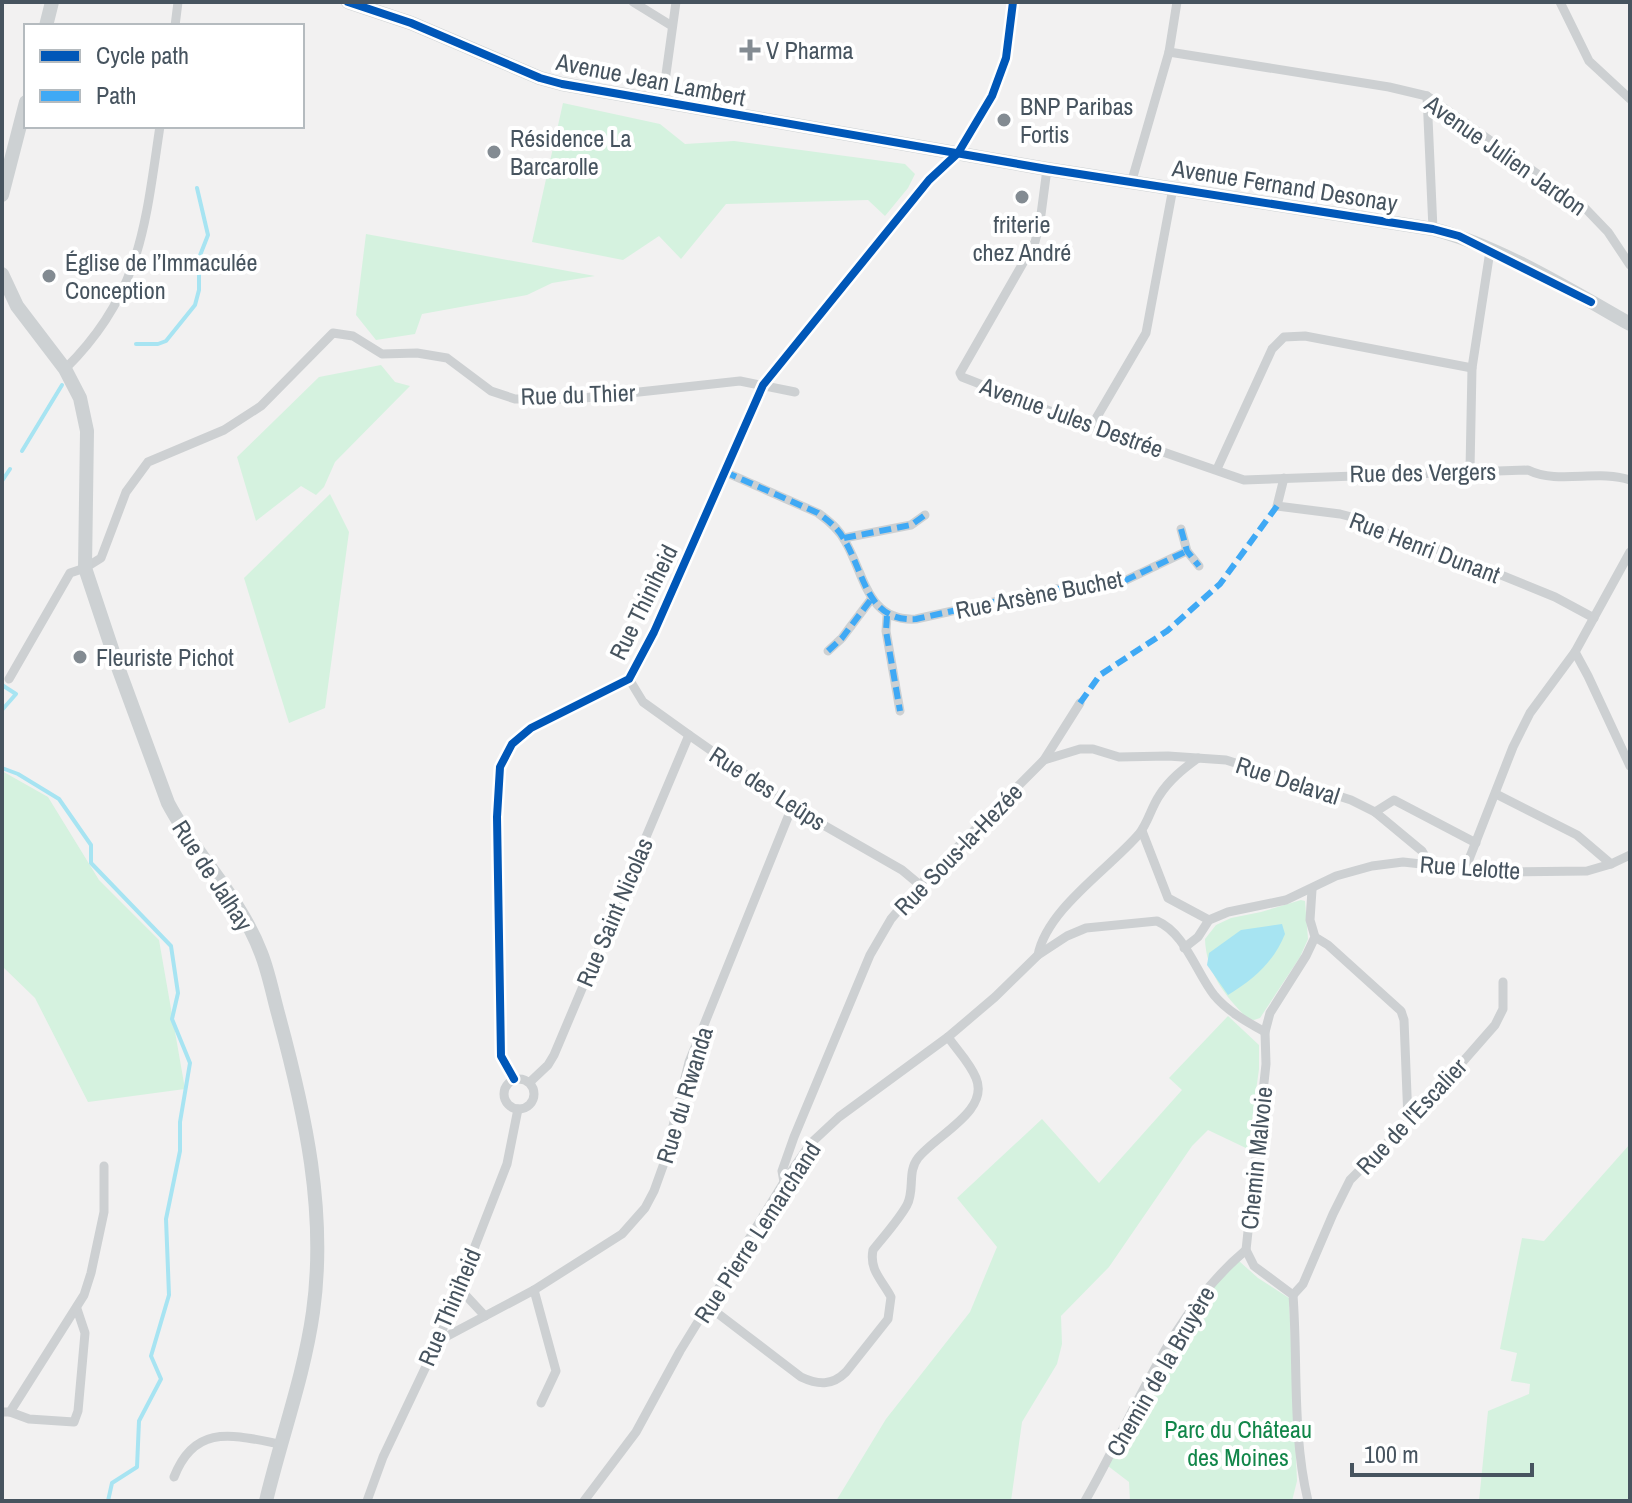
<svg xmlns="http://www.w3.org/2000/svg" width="1632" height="1503" viewBox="0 0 1632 1503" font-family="'Archivo Narrow',sans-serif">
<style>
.green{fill:#d5f2df}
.water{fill:#a7e4f2}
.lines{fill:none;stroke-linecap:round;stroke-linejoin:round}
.stream{stroke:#a7e4f2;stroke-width:4}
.street{stroke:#cdd0d2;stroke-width:9}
.secondary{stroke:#cdd1d3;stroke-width:14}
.quiet{stroke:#3fa9f5;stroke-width:6;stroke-dasharray:12 6;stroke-linecap:butt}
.cycleway-casing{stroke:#fff;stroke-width:13}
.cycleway{stroke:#0057b8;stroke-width:8}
.poi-dot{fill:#838b92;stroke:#fff;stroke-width:3}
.labels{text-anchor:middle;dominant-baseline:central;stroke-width:8;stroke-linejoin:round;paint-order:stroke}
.poi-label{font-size:24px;fill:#47545f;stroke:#fff;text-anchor:start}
.street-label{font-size:24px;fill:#47545f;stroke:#fff}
.park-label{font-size:24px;fill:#118649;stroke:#fff}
</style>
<rect width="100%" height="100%" fill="#f2f1f1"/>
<g class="green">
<path d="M 563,103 L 660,124 L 685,144 L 734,141 L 905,164 L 915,174 L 908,188 L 885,216 L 868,200 L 726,204 L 681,259 L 659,236 L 623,260 L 532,242 Z"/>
<path d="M 366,234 L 595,276 L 552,283 L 527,295 L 422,314 L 415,334 L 376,340 L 356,315 Z"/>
<path d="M 381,365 L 395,382 L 410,386 L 335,462 L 324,487 L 316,495 L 301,486 L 256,521 L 237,457 L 319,377 Z"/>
<path d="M 330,494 L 349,532 L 325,708 L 289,723 L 244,578 Z"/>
<path d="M 2,771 L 48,797 L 99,880 L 159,940 L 185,1089 L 88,1102 L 35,998 L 2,966 Z"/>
<path d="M 1301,900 L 1305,901 L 1308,939 L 1300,957 L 1260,1018 L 1254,1020 L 1248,1019 C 1225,996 1206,972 1205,939 L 1216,925 L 1231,918 L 1261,912 Z"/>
<path d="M 1228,1016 L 1259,1045 L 1259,1069 L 1248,1149 L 1208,1130 L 1192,1146 L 1109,1267 L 1061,1316 L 1062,1344 L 1057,1364 L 1022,1422 L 1011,1501 L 836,1501 L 886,1419 L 970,1312 L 997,1247 L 957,1198 L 1042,1119 L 1099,1183 L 1182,1090 L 1169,1078 Z"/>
<path d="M 1630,1144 L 1630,1501 L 1479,1501 L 1488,1411 L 1529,1394 L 1530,1384 L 1511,1381 L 1517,1353 L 1500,1349 L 1522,1238 L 1544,1241 Z"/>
<path d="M 1239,1261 L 1258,1278 L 1289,1298 L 1297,1481 L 1292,1501 L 1130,1501 L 1129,1482 L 1108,1466 L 1201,1299 Z"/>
</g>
<path class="water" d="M 1282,924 L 1285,934 C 1273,963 1254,979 1228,995 L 1207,965 L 1209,953 L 1241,930 Z"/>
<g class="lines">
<g class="stream">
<path d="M 136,344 L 158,344 L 166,341 L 195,305 L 199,290 L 199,258 L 208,235 L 197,188"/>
<path d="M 22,451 L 62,385"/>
<path d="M 2,481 L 10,469"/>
<path d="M 2,685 L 16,694 L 2,710"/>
<path d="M 2,768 L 18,774 L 59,799 L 91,845 L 91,863 L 171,946 L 178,993 L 172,1019 L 190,1063 L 180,1122 L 180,1151 L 166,1219 L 169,1295 L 151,1356 L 161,1379 L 139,1421 L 137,1467 L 112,1483 L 108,1501"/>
</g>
<g class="street">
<path d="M 633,2 L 672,26"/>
<path d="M 1560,2 L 1589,61 L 1630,99"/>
<path d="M 175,26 L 178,2"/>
<path d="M 1169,52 L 1389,87 L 1427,96 L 1583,206 L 1608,232 L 1630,265"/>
<path d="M 1427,96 L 1433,229"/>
<path d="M 662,103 L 676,2"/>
<path d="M 1047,169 L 1040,222 L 1035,242 L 960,373 L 962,377 L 1091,427 L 1244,480 L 1528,470 C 1558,485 1598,469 1630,480"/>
<path d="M 1132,180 L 1169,52 L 1177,2"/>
<path d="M 65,369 C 141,294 145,226 160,126"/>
<path d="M 1091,427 L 1146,333 L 1173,188"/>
<path d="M 1217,469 L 1272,349 L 1284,337 L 1305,336 L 1472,368"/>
<path d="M 1470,470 L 1472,368 L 1490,251"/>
<path d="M 725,472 L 818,513 C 829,521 839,529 845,541 C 865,575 867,622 916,619 L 1052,589 L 1104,587 L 1122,582 L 1187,551"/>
<path d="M 1284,478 L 1277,506 L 1340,514 L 1367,521 L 1398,540 L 1432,547 L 1555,597 L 1594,618"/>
<path d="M 1181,529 L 1187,551 L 1199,566"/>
<path d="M 844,538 L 911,525 L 925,515"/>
<path d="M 887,616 L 886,631 L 900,711"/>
<path d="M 828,651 L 842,638 L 872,598"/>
<path d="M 1575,652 L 1588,676 L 1630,766"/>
<path d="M 9,679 L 70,573 L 85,568 L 101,558 L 126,492 L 148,462 L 224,430 L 261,406 L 333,333 L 353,336 L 382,354 L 417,353 L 447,358 L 491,391 L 515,399 L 575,399 L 740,381 L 795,392"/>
<path d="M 629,679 L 643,702 L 689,735 L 792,807 L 902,870 L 920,885"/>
<path d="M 1044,760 L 1080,749 L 1093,749 L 1119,757 L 1168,756 L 1226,760 L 1351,800 L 1375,812 L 1422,851 L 1429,863"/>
<path d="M 1496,794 L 1577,835 L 1611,864"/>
<path d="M 1375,812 L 1394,800 L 1476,843"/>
<path d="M 1142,831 L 1168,898 L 1209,920"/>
<path d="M 1466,867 L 1513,747 L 1530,713 L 1575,652 L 1630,552"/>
<path d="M 1315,937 L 1328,945 L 1401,1011 L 1404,1020 L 1408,1120"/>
<path d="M 1184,948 L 1198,937 L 1209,920 L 1228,912 L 1286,900 L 1336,876 L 1372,866 L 1403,862 L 1495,872 L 1587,871 L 1611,864 L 1630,855"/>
<path d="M 1038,955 C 1047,909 1109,869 1139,834 C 1148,823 1151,808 1159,796 C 1169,780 1183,769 1198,758"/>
<circle cx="519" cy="1094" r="15"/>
<path d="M 514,1079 L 501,1056 L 497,817 L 500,767 L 512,744 L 531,728 L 629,679 L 654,632 L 763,385 L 929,180 L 958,153 L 992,96 L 1006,58 L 1013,2"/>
<path d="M 530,1082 L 548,1065 L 554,1055 L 689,735"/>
<path d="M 784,1182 L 782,1171 L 794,1137 L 870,955 L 891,919 L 920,885 L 1044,760 L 1080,703"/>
<path d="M 458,1287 L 485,1316"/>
<path d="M 1293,1295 L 1303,1284 L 1333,1214 L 1350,1180 L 1424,1106 L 1495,1025 L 1503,1009 L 1503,982"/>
<path d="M 708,1306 L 801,1377 C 818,1385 832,1386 846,1372 L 888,1319 L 891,1297 C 882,1280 869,1270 873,1250 C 884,1236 898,1221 907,1205 C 915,1190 907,1172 918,1158 C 936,1135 990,1111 976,1078 C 970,1063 957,1050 948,1037"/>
<path d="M 438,1341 L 534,1290"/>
<path d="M 541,1403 L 556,1371 L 534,1290 L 622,1234 L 645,1208 L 654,1191 L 663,1166 L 689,1062 L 792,807"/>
<path d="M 2,1412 L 10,1412 L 84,1295 L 91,1273 L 104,1212 L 104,1166"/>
<path d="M 10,1412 L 29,1419 L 74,1422 L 78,1411 L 85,1333 L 77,1309"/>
<path d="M 174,1477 C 195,1423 233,1435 280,1444"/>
<path d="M 367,1501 L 383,1457 L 438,1341 L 507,1164 L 518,1109"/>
<path d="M 584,1501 L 636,1432 L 680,1351 L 784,1182 L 810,1144 L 839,1117 L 948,1037 L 995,997 L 1038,955 L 1067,936 L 1086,928 L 1157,921 C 1185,933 1196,972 1214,995 C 1227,1011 1247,1022 1265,1032"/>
<path d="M 1085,1501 C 1134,1416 1169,1314 1246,1250"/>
<path d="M 1308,1501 C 1292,1434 1298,1363 1293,1295 L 1254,1266 L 1246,1250 L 1266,1064 L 1265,1032 L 1270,1013 L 1306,956 L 1315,937 L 1310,920 L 1312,890"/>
</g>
<g class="secondary">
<path d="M 348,2 L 411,23 L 540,78 L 562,84 L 1047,169 L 1433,229 C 1499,246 1570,290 1630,324"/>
<path d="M 46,26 L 52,2"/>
<path d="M 2,195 L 26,102"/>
<path d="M 2,274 L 17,306 L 65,369 L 80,398 L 87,431 L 85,568 L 119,670 L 168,803 C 195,855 240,897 261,953 C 269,973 273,996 279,1017 C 305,1113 327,1212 313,1312 C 304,1376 281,1438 266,1501"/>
</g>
<g class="quiet">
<path d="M 725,472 L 818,513 C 829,521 839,529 845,541 C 865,575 867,622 916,619 L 1052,589 L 1104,587 L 1122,582 L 1187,551"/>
<path d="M 1181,529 L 1187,551 L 1199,566"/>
<path d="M 844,538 L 911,525 L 925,515"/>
<path d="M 887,616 L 886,631 L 900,711"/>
<path d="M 828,651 L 842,638 L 872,598"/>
<path d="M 1080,703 L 1100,675 L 1167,631 L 1220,584 L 1277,506"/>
</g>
<g class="cycleway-casing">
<g id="cycleway">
<path d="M 348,2 L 411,23 L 540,78 L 562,84 L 1047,169 L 1433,229 L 1459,236 L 1591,302"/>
<path d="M 514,1079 L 501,1056 L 497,817 L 500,767 L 512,744 L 531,728 L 629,679 L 654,632 L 763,385 L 929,180 L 958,153 L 992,96 L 1006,58 L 1013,2"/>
</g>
</g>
<use href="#cycleway" class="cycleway"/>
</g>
<g class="poi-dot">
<path d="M746 38h8v8h8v8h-8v8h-8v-8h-8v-8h8z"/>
<circle cx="1004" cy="120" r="8"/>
<circle cx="494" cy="152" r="8"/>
<circle cx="1022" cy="197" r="8"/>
<circle cx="49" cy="276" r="8"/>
<circle cx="80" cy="657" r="8"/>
</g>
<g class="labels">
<g class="poi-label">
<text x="766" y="50">V Pharma</text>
<text x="1020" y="106">BNP Paribas<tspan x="1020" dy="28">Fortis</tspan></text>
<text x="510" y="138">Résidence La<tspan x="510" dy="28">Barcarolle</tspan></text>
<text x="1022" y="224" text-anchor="middle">friterie<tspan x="1022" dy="28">chez André</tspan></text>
<text x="65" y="262">Église de l’Immaculée<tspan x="65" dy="28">Conception</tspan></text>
<text x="96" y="657">Fleuriste Pichot</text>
</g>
<g class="street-label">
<text transform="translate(651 79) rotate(11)">Avenue Jean Lambert</text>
<text transform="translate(1506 155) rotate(35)">Avenue Julien Jardon</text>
<text transform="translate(1285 185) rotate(9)">Avenue Fernand Desonay</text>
<text transform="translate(578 394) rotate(-2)">Rue du Thier</text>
<text transform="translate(1072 417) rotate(20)">Avenue Jules Destrée</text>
<text transform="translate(1423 472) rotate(-1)">Rue des Vergers</text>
<text transform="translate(1425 547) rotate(21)">Rue Henri Dunant</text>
<text transform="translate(1039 594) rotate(-11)">Rue Arsène Buchet</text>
<text transform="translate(643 602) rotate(-64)">Rue Thiniheid</text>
<text transform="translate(1288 780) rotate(18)">Rue Delaval</text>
<text transform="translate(768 788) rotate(33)">Rue des Leûps</text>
<text transform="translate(958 849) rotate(-46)">Rue Sous-la-Hezée</text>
<text transform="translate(1470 867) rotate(4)">Rue Lelotte</text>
<text transform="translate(213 875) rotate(57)">Rue de Jalhay</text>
<text transform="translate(614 912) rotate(-67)">Rue Saint Nicolas</text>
<text transform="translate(684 1095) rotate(-73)">Rue du Rwanda</text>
<text transform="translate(1411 1116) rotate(-47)">Rue de l'Escalier</text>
<text transform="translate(1256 1158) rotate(-84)">Chemin Malvoie</text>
<text transform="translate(757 1232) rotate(-57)">Rue Pierre Lemarchand</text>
<text transform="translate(449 1307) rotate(-67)">Rue Thiniheid</text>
<text transform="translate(1160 1371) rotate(-60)">Chemin de la Bruyère</text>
</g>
<g class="park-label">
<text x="1238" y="1429">Parc du Château<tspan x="1238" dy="28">des Moines</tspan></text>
</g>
</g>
<rect width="1632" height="1503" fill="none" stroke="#47545f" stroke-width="8"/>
<rect x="24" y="24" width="280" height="104" fill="#ffffff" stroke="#b5bbbf" stroke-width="2"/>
<rect x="40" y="50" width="40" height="12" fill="#0057b8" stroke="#b5bbbf" stroke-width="2"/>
<text x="96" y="64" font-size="24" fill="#47545f">Cycle path</text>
<rect x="40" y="90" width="40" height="12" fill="#3fa9f5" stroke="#b5bbbf" stroke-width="2"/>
<text x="96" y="104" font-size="24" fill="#47545f">Path</text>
<path d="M1352 1463v12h180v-12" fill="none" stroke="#47545f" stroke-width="4"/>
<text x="1364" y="1463" font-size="24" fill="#47545f" stroke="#ffffff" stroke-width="6" paint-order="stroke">100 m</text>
</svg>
